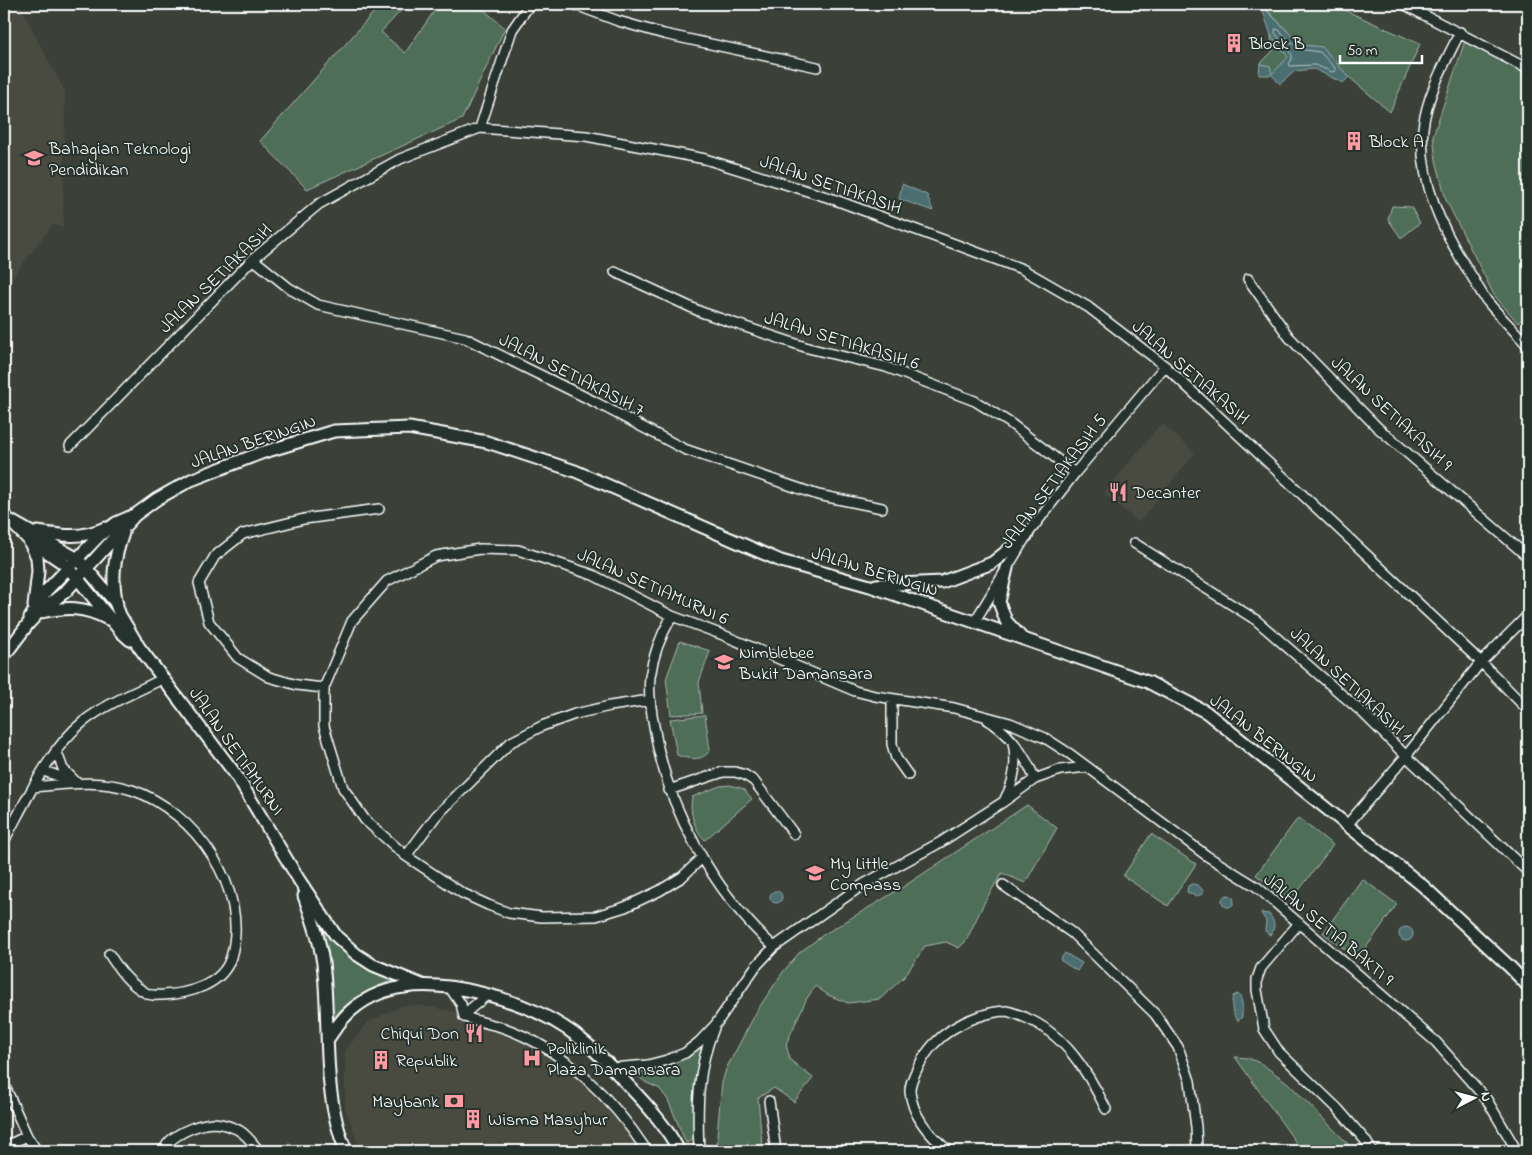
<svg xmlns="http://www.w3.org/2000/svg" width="1532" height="1155" font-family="'Indie Flower',sans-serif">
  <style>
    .built { fill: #494b41 }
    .green { fill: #4f6e58; stroke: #a7b6ac }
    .water { fill: #4b6e71; stroke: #93a8aa }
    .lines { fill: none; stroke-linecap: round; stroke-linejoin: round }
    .shore { stroke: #b7c5c6; stroke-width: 1 }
    .minor-casing { stroke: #fff; stroke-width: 12 }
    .tertiary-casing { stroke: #fff; stroke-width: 15 }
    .minor { stroke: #26332d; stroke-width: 9 }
    .tertiary { stroke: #26332d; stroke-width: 11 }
    .labels { text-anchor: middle; stroke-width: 4; stroke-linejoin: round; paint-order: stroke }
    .poi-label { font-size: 18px; fill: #fff; stroke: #26332d; text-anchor: start }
    .street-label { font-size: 18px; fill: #fff; stroke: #26332d }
  </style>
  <rect width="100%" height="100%" fill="#3b4139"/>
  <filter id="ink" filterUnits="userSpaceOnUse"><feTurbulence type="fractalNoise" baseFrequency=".02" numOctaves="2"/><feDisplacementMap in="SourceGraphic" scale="10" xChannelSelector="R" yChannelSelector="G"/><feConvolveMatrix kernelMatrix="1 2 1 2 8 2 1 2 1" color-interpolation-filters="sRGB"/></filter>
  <g filter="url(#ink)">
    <!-- built -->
    <path class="built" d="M 4,4 L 19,4 L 65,92 L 63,227 L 52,225 L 4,289 Z
      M 1164,425 L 1195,453 L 1140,521 L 1137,521 L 1105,494 L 1105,492 L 1159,426 Z
      M 419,1005 L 506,1021 L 541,1037 L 575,1062 L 611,1096 L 647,1140 L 654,1151 L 361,1151 L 345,1108 L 345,1051 L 367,1023 L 401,1006 Z"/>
    <!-- green -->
    <path class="green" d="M 381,4 L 407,4 L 381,32 L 405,53 L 439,4 L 477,4 L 505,28 L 462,119 L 307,189 L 260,141 Z
      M 1261,4 L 1331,4 L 1420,44 L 1390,112 L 1349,77 L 1322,47 L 1301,45 Z
      M 1271,35 L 1288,57 L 1272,75 L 1270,66 L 1260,64 L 1272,52 Z
      M 1466,38 L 1528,70 L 1528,313 L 1518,323 L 1494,295 L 1446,200 L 1436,160 L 1433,136 Z
      M 1392,206 L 1411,207 L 1420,223 L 1401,238 L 1388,219 Z
      M 680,641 L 710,651 L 699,682 L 702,713 L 671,715 L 666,679 Z
      M 705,715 L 710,750 C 703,762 688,759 677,755 L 670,719 Z
      M 730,785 L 744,789 L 752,799 L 705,840 C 694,829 689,812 692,797 L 720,786 Z
      M 1027,805 L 1057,828 L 1025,883 L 1002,873 L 984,903 L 966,941 L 959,948 L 946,942 L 925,946 L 904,977 L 880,999 L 848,1003 L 828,995 L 815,986 L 806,1000 L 786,1044 L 790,1060 L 813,1078 L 794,1102 L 774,1088 L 758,1098 L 762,1145 L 764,1151 L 719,1151 L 717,1136 L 720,1102 L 722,1083 L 726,1069 L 758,1009 L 783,972 L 799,953 L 823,935 L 903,887 Z
      M 1298,818 L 1333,845 L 1291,901 L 1256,875 Z
      M 1151,834 L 1196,864 L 1168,906 L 1123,876 Z
      M 1362,879 L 1397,904 L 1358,959 L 1323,933 Z
      M 323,930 L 341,949 L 364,966 L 394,980 C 369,988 347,1001 330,1021 C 334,990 331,960 323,930 Z
      M 708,1036 C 694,1067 691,1105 696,1138 L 686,1143 L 668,1100 L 660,1089 L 645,1082 L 629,1069 L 648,1068 Z
      M 1235,1057 L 1248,1058 L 1262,1064 L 1288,1083 L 1355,1151 L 1302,1151 Z"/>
    <!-- water -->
    <path class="water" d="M 1261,5 L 1301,45 L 1322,47 L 1349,77 L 1343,83 L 1314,69 L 1295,71 L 1280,84 L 1272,75 L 1259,75 L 1260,64 L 1270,66 L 1272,74 L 1288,57 L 1271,35 Z
      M 902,184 L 927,195 L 933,211 L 899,199 Z
      M 1192,884 C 1197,884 1200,886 1203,891 L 1203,894 L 1196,896 L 1187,892 L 1188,886 Z
      M770 897a6 6 0 1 1 12 0a6 6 0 1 1-12 0Z
      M1222 901a6 6 0 1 1 12 0a6 6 0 1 1-12 0Z
      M 1261,913 L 1269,914 C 1275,922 1276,927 1270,935 L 1265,931 L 1266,921 Z
      M1399 934a7 7 0 1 1 14 0a7 7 0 1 1-14 0Z
      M 1065,953 L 1082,963 L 1077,971 L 1060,960 Z
      M 1238,994 C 1244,1001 1242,1008 1242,1017 L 1238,1021 C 1231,1014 1231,1005 1233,996 Z"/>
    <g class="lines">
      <!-- shore -->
      <path class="shore" d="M 1276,29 L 1279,30 L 1298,49 L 1320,52 L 1335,68 L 1335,71 L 1332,72 L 1315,65 L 1290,66 L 1289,64 L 1292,59 L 1292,55 L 1275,33 Z"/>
      <!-- minor casing -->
      <g class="minor-casing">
        <path id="minor" d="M 573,4 L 618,21 L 664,34 L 817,67
          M 1403,4 L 1528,69
          M 1460,32 C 1445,63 1427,94 1423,128 C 1418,181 1443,232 1471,275 C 1476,283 1481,293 1487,301 C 1500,317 1515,331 1528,346
          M 480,128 L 512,30 L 530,4
          M 253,259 L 289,288 L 318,305 L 465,338 L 593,401 L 684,449 L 818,495 L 882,508
          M 615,272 L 701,312 L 808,348 L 886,367 L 975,401 L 1010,423 L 1075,473
          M 1248,279 L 1289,337 L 1377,427 L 1528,557
          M 70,446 L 253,259 L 319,204 L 400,159 L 480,128 L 586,136 L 705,159 L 830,198 L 1022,269 L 1088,307 L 1165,366 L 1481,662 L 1528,710
          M 1134,543 L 1256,620 L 1363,713 L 1406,756 L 1528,872
          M 672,616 C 661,635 653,654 650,677 C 648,693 651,710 654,726 C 666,807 713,891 774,947
          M 975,621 L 1027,535 L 1075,473 L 1165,366
          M 324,688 L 297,685 L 269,677 L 238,658 L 209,622 L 199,583 L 215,556 L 243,534 L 304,519 L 379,509
          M 892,699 L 892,744 L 896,758 L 908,775
          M 988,720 C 1011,734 1025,755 1035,779
          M 56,750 L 63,769 L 77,783
          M 44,771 L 72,781
          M 34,787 C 66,784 100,779 132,790 C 195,811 251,890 231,957 C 223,985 188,994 163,995 C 158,995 152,996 148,994 C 129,984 120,971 109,954
          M 669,790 L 723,772 L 735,772 L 745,775 L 754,781 L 794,834
          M 1005,799 C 1015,781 1017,762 1013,742
          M 1347,825 L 1406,756 L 1481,662 L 1528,615
          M 4,841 C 25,803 49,749 83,722 C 107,703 137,692 164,678
          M 406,856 L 436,816 L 511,742 L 542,726 L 575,714 L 610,706 L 650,700
          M 702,858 L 682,877 L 659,891 L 625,907 L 596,916 L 542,917 L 509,913 L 488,905 L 462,893 L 406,856 L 365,820 L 343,788 L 324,726 L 324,688 L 352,621 L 387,581 L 436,556 L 480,549 L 518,550 L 593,575 L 672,616 L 723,635 L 855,691 L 875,696 L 954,708 L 1010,723 L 1045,738 L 1070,754 L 1207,856 L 1257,887 L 1436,1042 L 1487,1100 L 1517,1151
          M 1003,885 L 1072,933 L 1155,1014 L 1178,1047 L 1190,1081 L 1196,1127 L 1197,1151
          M 1299,923 L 1261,968 L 1257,979 L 1257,990 L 1264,1029 L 1279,1052 L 1338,1109 L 1365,1140 L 1372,1151
          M 450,988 L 461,1004 L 464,1017
          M 464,1017 C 477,1021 491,1024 504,1028 C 564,1049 613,1099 647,1151
          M 464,1017 L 469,1010 L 487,995
          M 612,1068 L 648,1065 L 667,1060 L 685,1053 L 699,1042 L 716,1024 L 756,966 L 774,947 L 864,884 L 941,842 L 1003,802 L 1035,779 L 1060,770 L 1087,767
          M 4,1084 L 27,1136 L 37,1151
          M 769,1101 L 776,1151
          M 4,1147 L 27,1136
          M 164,1151 C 168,1135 198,1124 213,1123 C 220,1123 234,1127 240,1131 C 247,1135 254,1145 259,1151
          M 699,1151 C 697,1108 697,1069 714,1028
          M 949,1151 C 931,1137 913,1117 910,1092 C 909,1080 924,1055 933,1045 C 945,1032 960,1023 977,1017 C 986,1014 997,1011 1006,1011 C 1012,1012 1019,1015 1024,1017 C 1064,1033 1088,1072 1106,1109"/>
      </g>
      <!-- tertiary casing -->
      <g class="tertiary-casing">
        <path id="tertiary" d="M 4,515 L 28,539 L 63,563 L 78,579 L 121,632 L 130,640
          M 11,521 L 78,559 L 115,602 L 120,615 L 139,647 L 236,775 L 299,880 L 336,936 L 356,954 L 373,965 L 422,985
          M 38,532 C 64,536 80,539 105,528
          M 28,539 L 37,557 L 38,571 L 34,606
          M 1007,568 L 999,602 L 1006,621 L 1020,636
          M 876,585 L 942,582 L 992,563 L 1027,535
          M 117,605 C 111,577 114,559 123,533
          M 41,612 C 68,607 83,606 108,619
          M 30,618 L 46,591 L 99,536 L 116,523 L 134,515
          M 4,656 L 28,624 L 39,612 L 66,591 L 135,515 L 157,499 L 191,480 L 261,453 L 334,431 L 409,428 L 487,442 L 575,471 L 781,561 L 870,586 L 1148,682 L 1206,712 L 1423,886 L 1511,968 L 1528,986
          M 304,896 C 313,921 322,946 324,973 C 330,1033 322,1095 346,1151
          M 328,1039 C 337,1026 345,1014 358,1005 C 385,985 417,983 449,987 C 496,994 544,1009 582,1040 C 599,1053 613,1069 628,1085 C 647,1105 667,1127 679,1151"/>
      </g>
      <!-- minor -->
      <use href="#minor" class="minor"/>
      <!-- tertiary -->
      <use href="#tertiary" class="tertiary"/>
    </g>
  </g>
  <!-- icons -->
  <defs>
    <g id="building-bare" transform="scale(1.5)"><path d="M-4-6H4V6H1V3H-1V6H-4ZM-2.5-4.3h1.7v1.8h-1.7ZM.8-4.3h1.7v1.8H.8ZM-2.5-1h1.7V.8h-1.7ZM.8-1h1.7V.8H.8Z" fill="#ff9aa2" stroke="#26332d" stroke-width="2.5" paint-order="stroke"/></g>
    <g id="school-bare" transform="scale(1.5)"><path d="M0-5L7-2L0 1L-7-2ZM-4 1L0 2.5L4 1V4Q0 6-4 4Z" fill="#ff9aa2" stroke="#26332d" stroke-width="2.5" paint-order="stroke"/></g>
    <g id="restaurant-bare" transform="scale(1.5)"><path d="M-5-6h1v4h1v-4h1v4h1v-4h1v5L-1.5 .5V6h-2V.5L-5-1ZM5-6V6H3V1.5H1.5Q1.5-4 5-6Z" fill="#ff9aa2" stroke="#26332d" stroke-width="2.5" paint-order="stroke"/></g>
    <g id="hospital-bare" transform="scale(1.5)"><path d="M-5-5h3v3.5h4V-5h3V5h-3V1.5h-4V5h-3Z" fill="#ff9aa2" stroke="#26332d" stroke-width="2.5" paint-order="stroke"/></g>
    <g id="bank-bare" transform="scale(1.5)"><path d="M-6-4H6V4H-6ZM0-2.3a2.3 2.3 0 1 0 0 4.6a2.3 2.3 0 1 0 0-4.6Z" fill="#ff9aa2" stroke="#26332d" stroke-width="2.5" paint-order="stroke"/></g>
  </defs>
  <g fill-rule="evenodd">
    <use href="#building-bare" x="1234" y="43"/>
    <use href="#building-bare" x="1354" y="141"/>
    <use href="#school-bare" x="34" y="158"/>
    <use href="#restaurant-bare" x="1118" y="492"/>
    <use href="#school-bare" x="724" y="662"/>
    <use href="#school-bare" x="815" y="873"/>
    <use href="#restaurant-bare" x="474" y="1033"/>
    <use href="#hospital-bare" x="532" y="1058"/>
    <use href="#building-bare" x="381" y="1060"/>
    <use href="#bank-bare" x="454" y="1101"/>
    <use href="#building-bare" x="473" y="1119"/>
  </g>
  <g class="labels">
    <!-- poi labels -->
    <g class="poi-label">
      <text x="1249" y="49">Block B</text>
      <text x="1369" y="147">Block A</text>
      <text x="49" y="154">Bahagian Teknologi<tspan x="49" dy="21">Pendidikan</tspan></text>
      <text x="1133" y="498">Decanter</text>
      <text x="739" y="658">Nimblebee<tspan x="739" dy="21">Bukit Damansara</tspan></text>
      <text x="830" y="869">My Little<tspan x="830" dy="21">Compass</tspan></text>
      <text x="459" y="1039" text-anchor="end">Chiqui Don</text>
      <text x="547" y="1054">Poliklinik<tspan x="547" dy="21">Plaza Damansara</tspan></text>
      <text x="396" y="1066">Republik</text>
      <text x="439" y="1107" text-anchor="end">Maybank</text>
      <text x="488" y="1125">Wisma Masyhur</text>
    </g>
    <!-- street labels -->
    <g class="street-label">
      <text transform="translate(831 184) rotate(19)" y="6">JALAN SETIAKASIH</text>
      <text transform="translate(215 278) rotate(-44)" y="6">JALAN SETIAKASIH</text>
      <text transform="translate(842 340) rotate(17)" y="6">JALAN SETIAKASIH 6</text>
      <text transform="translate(1191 372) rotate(41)" y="6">JALAN SETIAKASIH</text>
      <text transform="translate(572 374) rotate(27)" y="6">JALAN SETIAKASIH 7</text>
      <text transform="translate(1392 413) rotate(43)" y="6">JALAN SETIAKASIH 9</text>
      <text transform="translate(253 441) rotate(-19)" y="6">JALAN BERINGIN</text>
      <text transform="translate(1053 481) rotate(-53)" y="6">JALAN SETIAKASIH 5</text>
      <text transform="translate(875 571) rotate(17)" y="6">JALAN BERINGIN</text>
      <text transform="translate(653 586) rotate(24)" y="6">JALAN SETIAMURNI 6</text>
      <text transform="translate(1351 684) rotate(43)" y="6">JALAN SETIAKASIH 1</text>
      <text transform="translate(1264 738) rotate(38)" y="6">JALAN BERINGIN</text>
      <text transform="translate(237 751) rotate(55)" y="6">JALAN SETIAMURNI</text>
      <text transform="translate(1329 929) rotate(40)" y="6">JALAN SETIA BAKTI 9</text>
    </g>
  </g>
  <!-- margin -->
  <rect width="1532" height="1155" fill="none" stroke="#26332d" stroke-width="20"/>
  <rect x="10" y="10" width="1512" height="1135" fill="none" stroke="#fff" stroke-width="2" filter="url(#ink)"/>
  <!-- north arrow -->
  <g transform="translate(1474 1098) rotate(84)" stroke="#26332d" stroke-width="4" paint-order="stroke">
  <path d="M0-4L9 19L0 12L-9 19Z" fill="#ffffff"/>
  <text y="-8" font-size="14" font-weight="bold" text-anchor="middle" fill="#ffffff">N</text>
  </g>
  <!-- scale -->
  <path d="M1340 55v8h82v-8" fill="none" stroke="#ffffff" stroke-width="2.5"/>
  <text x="1347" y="55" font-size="15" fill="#ffffff" stroke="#26332d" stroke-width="4" paint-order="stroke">50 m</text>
</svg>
